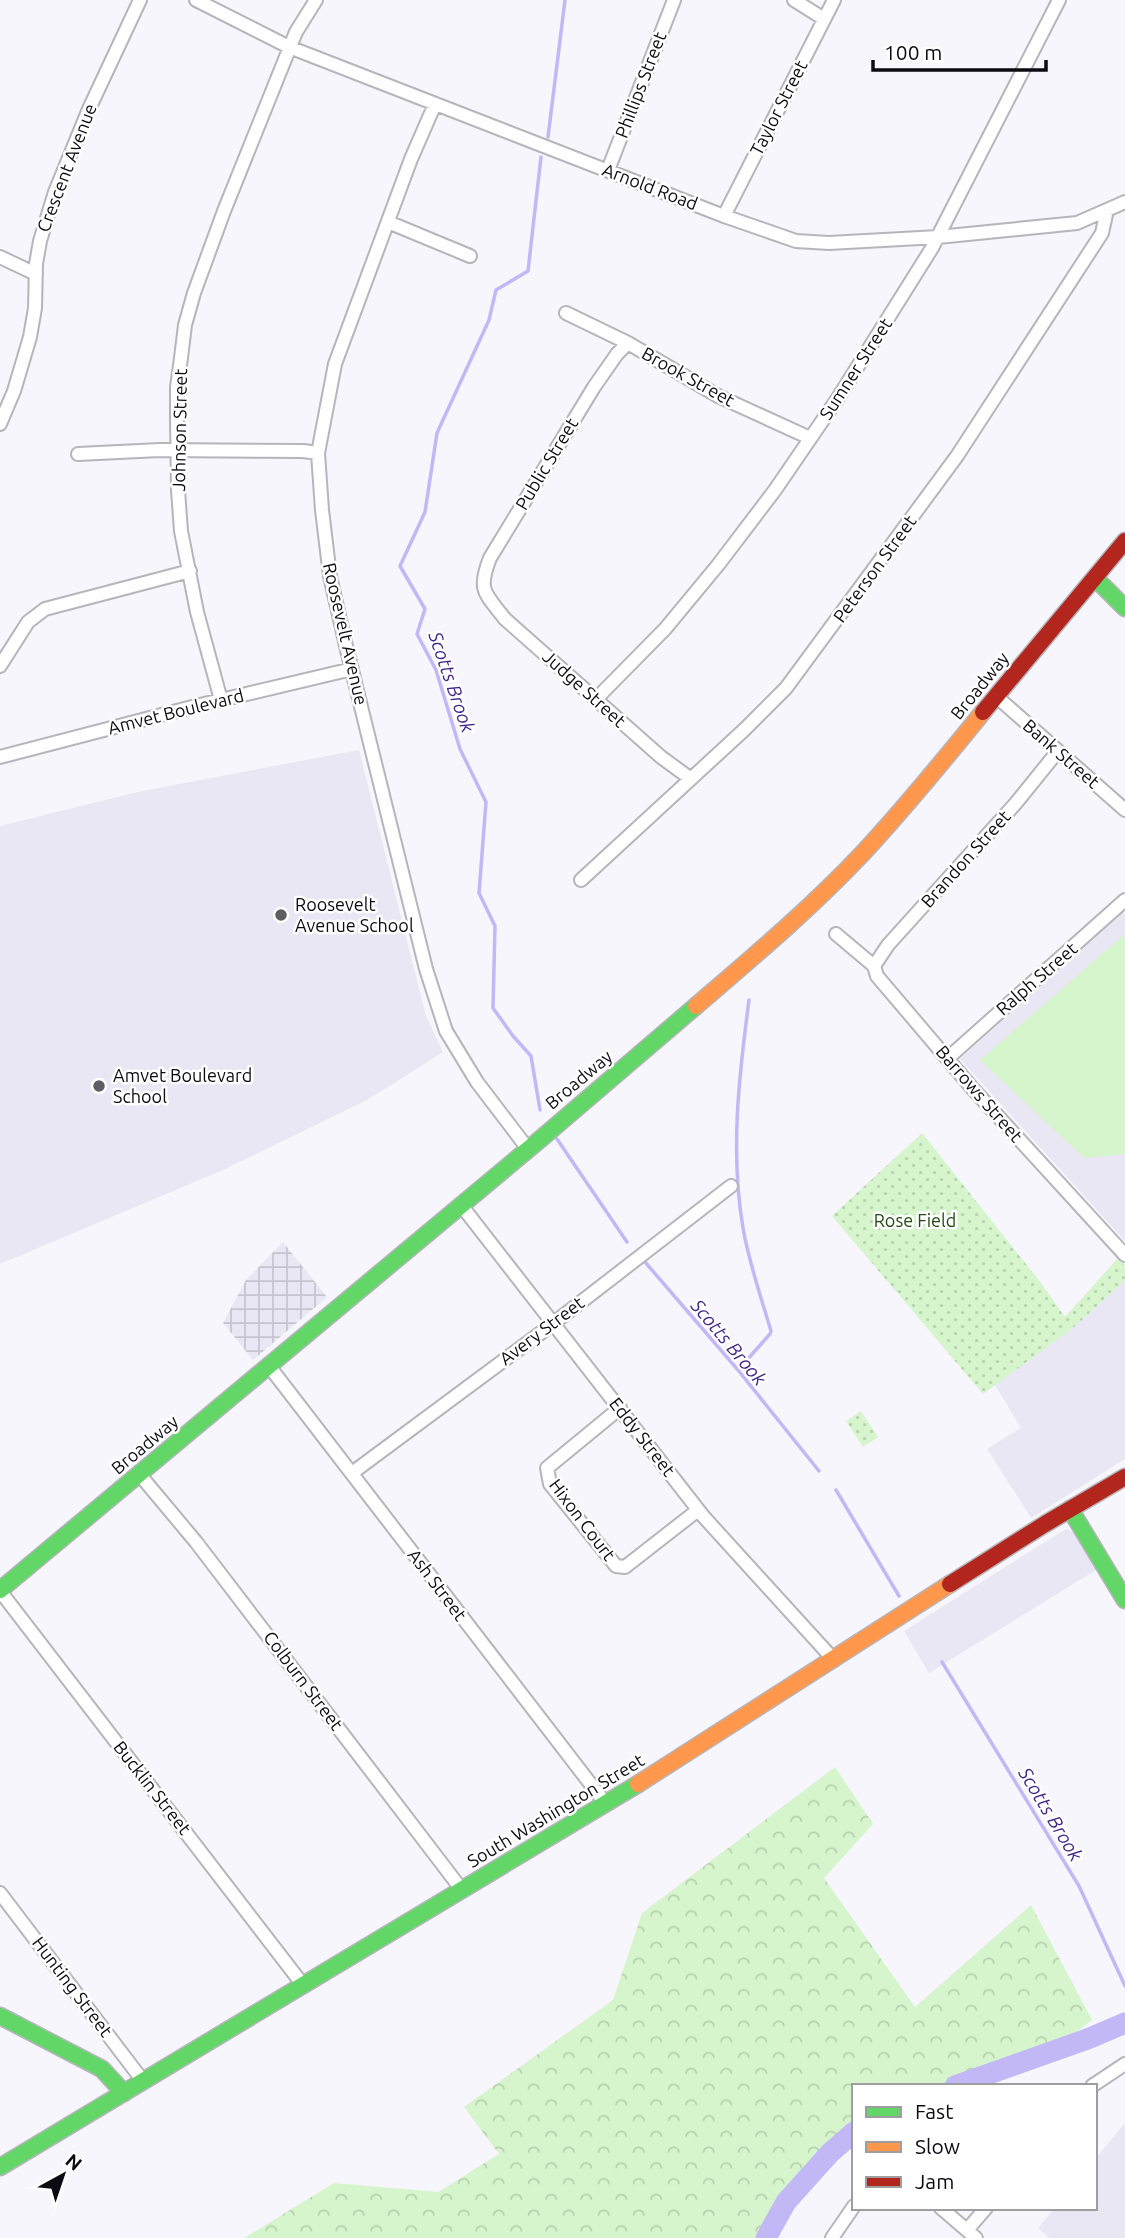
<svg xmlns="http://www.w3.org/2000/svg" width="1125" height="2238" font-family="Ubuntu,sans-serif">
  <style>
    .built { fill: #e8e7f3 }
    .industrial { fill: url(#industrial-grid) }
    .grass { fill: url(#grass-dots) }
    .forest { fill: url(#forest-crowns) }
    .garden { fill: #d6f5cc }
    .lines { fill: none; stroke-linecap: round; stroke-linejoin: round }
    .stream { stroke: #c3b8f6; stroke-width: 3.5 }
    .river { stroke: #c3b8f6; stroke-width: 21 }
    .street-casing { stroke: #b5b5bb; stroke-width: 16 }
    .fast-casing { stroke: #b5b5bb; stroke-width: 19 }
    .slow-casing { stroke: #b5b5bb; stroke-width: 19 }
    .jam-casing { stroke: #b5b5bb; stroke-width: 19 }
    .street { stroke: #fefeff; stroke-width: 12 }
    .fast { stroke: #63d668; stroke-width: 16 }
    .slow { stroke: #ff974d; stroke-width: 16 }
    .jam { stroke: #b3261e; stroke-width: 16 }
    .poi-dot { fill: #5e5d64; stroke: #fff; stroke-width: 2.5 }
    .labels { text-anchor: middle; stroke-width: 5; stroke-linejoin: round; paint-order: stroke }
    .street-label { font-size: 18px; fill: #0c0b12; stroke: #fff }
    .poi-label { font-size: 18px; fill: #0c0b12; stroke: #fff; text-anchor: start }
    .park-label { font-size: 18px; fill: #264a13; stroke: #fff }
    .water-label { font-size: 19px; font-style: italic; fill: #442487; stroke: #fff }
  </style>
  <defs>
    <pattern id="industrial-grid" width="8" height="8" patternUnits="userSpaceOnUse" patternTransform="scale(1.75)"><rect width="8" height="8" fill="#e8e7f3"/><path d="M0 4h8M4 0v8" fill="none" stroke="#c6c5cf"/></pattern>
    <pattern id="grass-dots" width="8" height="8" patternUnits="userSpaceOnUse" patternTransform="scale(1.75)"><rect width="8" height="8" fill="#d6f5cc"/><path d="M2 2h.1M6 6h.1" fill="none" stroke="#b6d1ae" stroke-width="1.8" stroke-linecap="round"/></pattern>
    <pattern id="forest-crowns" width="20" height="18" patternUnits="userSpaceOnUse" patternTransform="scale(1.75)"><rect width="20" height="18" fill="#d6f5cc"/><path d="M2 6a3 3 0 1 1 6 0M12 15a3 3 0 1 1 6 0" fill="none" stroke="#b6d1ae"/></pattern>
  </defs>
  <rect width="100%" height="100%" fill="#f6f6fc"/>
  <!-- built -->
  <path class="built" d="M 359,750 L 426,1016 L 443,1052 L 367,1100 L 223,1170 L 0,1264 L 0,826 L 142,791 Z
    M 1123,912 L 1125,914 L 1125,1241 L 960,1059 Z
    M 1125,1280 L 1125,1459 L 1031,1518 L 987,1449 L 1021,1428 L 995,1385 L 1073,1328 Z
    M 1067,1529 L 1074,1533 L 1096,1570 L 929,1673 L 904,1631 L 1064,1530 Z
    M 1125,2123 L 1125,2238 L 1050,2238 L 1038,2228 L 1055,2208 L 1095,2208 L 1095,2159 Z"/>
  <!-- industrial -->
  <path class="industrial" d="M 283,1242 L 327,1297 L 253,1360 L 223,1323 L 246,1280 Z"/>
  <!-- grass -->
  <path class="grass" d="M 922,1133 L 1041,1283 L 1065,1317 L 1118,1258 L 1125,1266 L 1125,1280 L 1073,1328 L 983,1394 L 832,1216 Z
    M 861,1411 L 878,1437 L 863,1447 L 846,1421 Z"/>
  <!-- forest -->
  <path class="forest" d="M 835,1767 L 873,1824 L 824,1878 L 915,2007 L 1031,1905 L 1092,2020 L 1054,2049 L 973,2086 L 854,2086 L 854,2144 L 801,2191 L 774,2238 L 244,2238 L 334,2183 L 438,2192 L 499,2154 L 464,2107 L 613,2000 L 642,1913 Z"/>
  <!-- garden -->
  <path class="garden" d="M 1125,934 L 1125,1154 L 1084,1158 L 980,1060 Z"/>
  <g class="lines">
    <!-- stream -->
    <path class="stream" d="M 548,137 L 565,0
      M 540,1110 L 531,1056 L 513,1036 L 493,1008 L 495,926 L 479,893 L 486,802 L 460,749 L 436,670 L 417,634 L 425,609 L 400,566 L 425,512 L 437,433 L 489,320 L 496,290 L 528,271 L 541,157
      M 557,1139 L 627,1242
      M 645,1262 L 738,1370 L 819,1471
      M 738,1370 L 770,1334 L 771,1331 C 761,1297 749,1263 743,1228 C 730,1151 739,1076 749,1000
      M 836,1490 L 899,1596
      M 942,1662 L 1079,1886 L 1125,1986"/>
    <!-- river -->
    <path class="river" d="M 955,2086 L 1090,2038 L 1125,2023
      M 766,2238 L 786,2202 L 830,2153 L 854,2132"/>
    <!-- street casing -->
    <g class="street-casing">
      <path id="street" d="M 196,0 L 289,47 L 724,216 L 796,241 L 829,243 L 938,237 L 1077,223 L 1125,202
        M 794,0 L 824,19
        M 435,104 L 411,159 L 335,364 L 318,453 L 322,510 L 330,576 L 346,646 L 426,969 L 446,1031 L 477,1082 L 528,1149
        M 608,170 L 674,0
        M 724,216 L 834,0
        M 388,222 L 470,256
        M 0,257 L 36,274
        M 566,313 L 628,343 L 718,396 L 810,438
        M 628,343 L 617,354 L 594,387 L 490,558 C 477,591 485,593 505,619 L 661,757 L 691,779
        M 0,424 L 14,391 L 30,337 L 35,308 L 36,264 L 40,241 L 55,192 L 89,109 L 140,0
        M 78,454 L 160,450 L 303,451 L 318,453
        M 0,666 L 28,622 L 45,609 L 190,571
        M 997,697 L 1125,810
        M 596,699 L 665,629 L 718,565 L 775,490 L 838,398 L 932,248 L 1059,0
        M 221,700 L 197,612 L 181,531 L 178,490 L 177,419 L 177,387 L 181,358 L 185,325 L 194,293 L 224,211 L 296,32 L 316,0
        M 0,757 L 196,706 L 352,669
        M 581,880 L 744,730 L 786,688 L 957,456 L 1102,233 L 1107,210
        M 836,934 L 874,966 L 877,976 L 973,1089 L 1125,1255
        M 874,966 L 888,945 L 1016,803 L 1058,751
        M 948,1058 L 1125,900
        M 461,1205 L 703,1516 L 834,1660
        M 269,1366 L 606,1804
        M 620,1408 L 547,1468 L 550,1484 L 616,1566 L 625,1567 L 698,1510
        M 352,1473 L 550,1326 L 731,1186
        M 140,1475 L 196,1542 L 462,1890
        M 0,1591 L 303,1985
        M 0,1893 L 143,2081
        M 1092,2086 L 1125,2064
        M 941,2208 L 976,2238
        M 967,2230 L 986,2208
        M 832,2238 L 854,2206"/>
    </g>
    <!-- fast casing -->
    <g class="fast-casing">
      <path id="fast" d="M 1095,578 L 1125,608
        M 1070,1509 L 1125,1600
        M 0,1590 L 537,1142 L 696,1006
        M 0,2016 L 102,2069 L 124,2093
        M 0,2167 L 638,1784"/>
    </g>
    <!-- slow casing -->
    <g class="slow-casing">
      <path id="slow" d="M 696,1006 C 753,957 810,909 862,854 C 904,809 944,760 983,712
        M 638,1784 L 950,1584"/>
    </g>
    <!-- jam casing -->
    <g class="jam-casing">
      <path id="jam" d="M 983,712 L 1125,541
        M 950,1584 L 1045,1524 L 1125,1477"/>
    </g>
    <!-- street -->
    <use href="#street" class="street"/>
    <!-- fast -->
    <use href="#fast" class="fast"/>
    <!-- slow -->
    <use href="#slow" class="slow"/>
    <!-- jam -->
    <use href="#jam" class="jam"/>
  </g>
  <!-- markers -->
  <g class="poi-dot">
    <circle cx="281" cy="915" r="7"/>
    <circle cx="99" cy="1086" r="7"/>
  </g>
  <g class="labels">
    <!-- street labels -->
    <g class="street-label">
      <text transform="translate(641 85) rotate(-69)" y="6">Phillips Street</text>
      <text transform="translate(779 108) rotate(-63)" y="6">Taylor Street</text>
      <text transform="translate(67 168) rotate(-69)" y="6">Crescent Avenue</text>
      <text transform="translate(650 187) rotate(21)" y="6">Arnold Road</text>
      <text transform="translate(856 369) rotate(-57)" y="6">Sumner Street</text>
      <text transform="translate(688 377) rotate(29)" y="6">Brook Street</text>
      <text transform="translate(180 430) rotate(-89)" y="6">Johnson Street</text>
      <text transform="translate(547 464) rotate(-59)" y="6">Public Street</text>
      <text transform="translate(875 569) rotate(-54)" y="6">Peterson Street</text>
      <text transform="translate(345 634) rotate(77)" y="6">Roosevelt Avenue</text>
      <text transform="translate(980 686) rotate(-51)" y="6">Broadway</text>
      <text transform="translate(584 689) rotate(42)" y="6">Judge Street</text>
      <text transform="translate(176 712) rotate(-14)" y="6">Amvet Boulevard</text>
      <text transform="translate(1061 754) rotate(41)" y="6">Bank Street</text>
      <text transform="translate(966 859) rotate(-48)" y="6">Brandon Street</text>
      <text transform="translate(1037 979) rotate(-41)" y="6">Ralph Street</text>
      <text transform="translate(579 1080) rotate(-40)" y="6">Broadway</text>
      <text transform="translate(979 1094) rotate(49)" y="6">Barrows Street</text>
      <text transform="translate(542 1331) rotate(-37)" y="6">Avery Street</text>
      <text transform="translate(642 1437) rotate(52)" y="6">Eddy Street</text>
      <text transform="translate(145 1445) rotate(-40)" y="6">Broadway</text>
      <text transform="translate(582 1520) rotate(53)" y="6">Hixon Court</text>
      <text transform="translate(437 1585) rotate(53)" y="6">Ash Street</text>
      <text transform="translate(303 1681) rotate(53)" y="6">Colburn Street</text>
      <text transform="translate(152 1788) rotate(52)" y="6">Bucklin Street</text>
      <text transform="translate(556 1811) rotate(-31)" y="6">South Washington Street</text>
      <text transform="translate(72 1987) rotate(53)" y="6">Hunting Street</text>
    </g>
    <!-- poi labels -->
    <g class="poi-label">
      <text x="295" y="911">Roosevelt<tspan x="295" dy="21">Avenue School</tspan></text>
      <text x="113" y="1082">Amvet Boulevard<tspan x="113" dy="21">School</tspan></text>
    </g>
    <!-- park labels -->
    <g class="park-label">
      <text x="915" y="1227">Rose Field</text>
    </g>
    <!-- water labels -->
    <g class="water-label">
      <text transform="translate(452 682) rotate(71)" y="7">Scotts Brook</text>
      <text transform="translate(729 1342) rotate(50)" y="7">Scotts Brook</text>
      <text transform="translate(1051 1814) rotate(59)" y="7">Scotts Brook</text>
    </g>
  </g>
  <!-- legend -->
  <rect x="852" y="2084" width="245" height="126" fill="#ffffff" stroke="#9e9da0" stroke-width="2"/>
  <rect x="866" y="2107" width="35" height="10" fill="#63d668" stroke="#9e9da0" stroke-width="2"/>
  <text x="915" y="2119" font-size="21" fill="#0c0b12">Fast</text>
  <rect x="866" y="2142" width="35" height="10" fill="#ff974d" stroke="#9e9da0" stroke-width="2"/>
  <text x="915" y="2154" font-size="21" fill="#0c0b12">Slow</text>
  <rect x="866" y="2177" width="35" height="10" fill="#b3261e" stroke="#9e9da0" stroke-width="2"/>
  <text x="915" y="2189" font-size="21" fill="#0c0b12">Jam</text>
  <!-- north arrow -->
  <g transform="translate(63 2175) rotate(40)" stroke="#ffffff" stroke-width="5" paint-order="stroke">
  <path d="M0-5L12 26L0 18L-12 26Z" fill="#0c0b12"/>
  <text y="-10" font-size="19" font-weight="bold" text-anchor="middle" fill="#0c0b12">N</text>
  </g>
  <!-- scale -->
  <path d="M873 60v10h173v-10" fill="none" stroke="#0c0b12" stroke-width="3.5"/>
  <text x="884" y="60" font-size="21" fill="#0c0b12" stroke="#ffffff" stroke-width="5" paint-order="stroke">100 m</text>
</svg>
